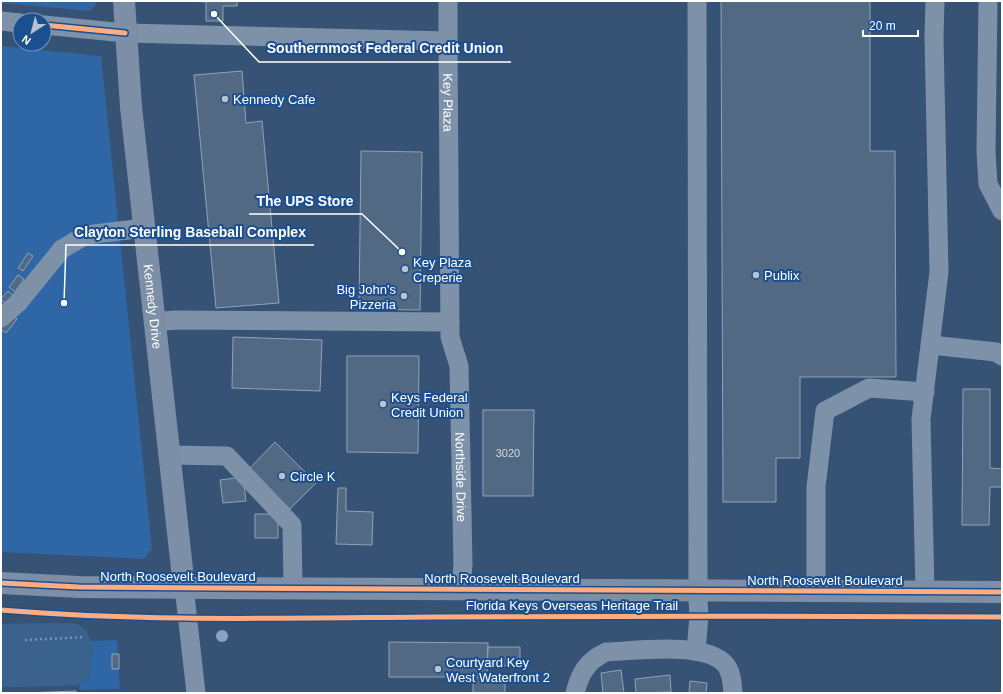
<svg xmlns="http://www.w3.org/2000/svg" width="1003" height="694" font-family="Arial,sans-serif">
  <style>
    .green { fill: #2f66a5 }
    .water { fill: #3b618d }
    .building { fill: #526984; stroke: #92a2b6 }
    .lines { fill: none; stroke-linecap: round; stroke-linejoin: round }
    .path { stroke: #7d92a8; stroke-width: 2.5; stroke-dasharray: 2 3; stroke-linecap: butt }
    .minor { stroke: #7d92a8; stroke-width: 19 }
    .major { stroke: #7d8ea7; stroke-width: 22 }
    .cycleway-casing { stroke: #1b4f8f; stroke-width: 8 }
    .cycleway { stroke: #ffac80; stroke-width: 5 }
    .tree { fill: #8aa2be }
    .poi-dot { fill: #b9c2ce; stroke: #1b4f8f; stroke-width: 1.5 }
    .labels { text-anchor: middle; stroke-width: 4; stroke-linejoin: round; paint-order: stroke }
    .number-label { font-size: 11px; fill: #d4dae0 }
    .poi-label { font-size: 13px; fill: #fff; stroke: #1b4f8f; text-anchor: start }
    .street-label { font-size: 13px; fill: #fff; stroke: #1b4f8f }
    .leader { fill: none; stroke: #fff; stroke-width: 1.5 }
    .callout-dot { fill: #fff; stroke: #1b4f8f; stroke-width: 1.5 }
    .callout-label { font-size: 14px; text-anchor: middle; font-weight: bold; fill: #fff; stroke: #1b4f8f; stroke-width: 4; stroke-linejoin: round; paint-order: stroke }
  </style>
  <rect width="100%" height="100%" fill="#365274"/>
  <!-- green -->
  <path class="green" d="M 1,1 L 96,1 L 95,6 L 89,11 L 1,3 Z
    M 1,46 L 101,56 L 152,549 L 144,559 L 1,552 Z
    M 55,623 L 78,624 L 87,632 L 91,641 L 117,640 L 120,689 L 80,690 L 79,684 L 60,686 L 1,687 L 1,624 Z"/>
  <!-- water -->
  <path class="water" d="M 55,623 L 78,624 C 98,642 94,653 89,677 L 77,685 L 1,687 L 1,624 Z"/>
  <!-- building -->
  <path class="building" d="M 188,1 L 237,1 L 237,6 L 223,6 L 223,21 L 206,21 L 206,2 Z
    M 721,1 L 870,1 L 870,151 L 895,151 L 896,377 L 800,377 L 800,458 L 776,458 L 776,502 L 723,502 Z
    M 242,71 L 246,123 L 262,121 L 279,303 L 216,308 L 194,75 Z
    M 361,151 L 422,152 L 420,310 L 359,309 Z
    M 28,253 L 33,256 L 23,271 L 18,268 Z
    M 18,275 L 24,279 L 15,292 L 9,287 Z
    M 8,291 L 13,295 L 6,304 L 1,299 Z
    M 11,315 L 17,319 L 6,333 L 1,329 Z
    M 233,337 L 322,340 L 320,391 L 232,388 Z
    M 347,356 L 419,356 L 418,453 L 347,452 Z
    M 963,389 L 990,389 L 990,468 L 1002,469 L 1002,487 L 990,487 L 989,525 L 962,525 Z
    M 483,410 L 534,410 L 533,496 L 483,496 Z
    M 275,442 L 316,483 L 290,509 L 249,469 Z
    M 243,477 L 246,501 L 223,503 L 220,480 Z
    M 338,488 L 346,488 L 346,511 L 373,512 L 372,545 L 336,544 Z
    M 255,514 L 278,514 L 278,538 L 255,538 Z
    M 389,642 L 488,643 L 487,672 L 478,672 L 478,678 L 505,678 L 505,693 L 473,693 L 473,677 L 389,677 Z
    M 488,647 L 520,647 L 520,666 L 487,665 Z
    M 112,654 L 119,654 L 119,669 L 112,669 Z
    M 621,670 L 624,693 L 603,693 L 601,673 Z
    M 670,675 L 671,692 L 636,693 L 635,679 Z
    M 690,681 L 707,683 L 706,693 L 689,693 Z
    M 76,691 L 76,693 L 26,693 Z"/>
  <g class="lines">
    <!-- path -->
    <path class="path" d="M 25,640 L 85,637"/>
    <!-- minor -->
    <g class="minor">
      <path d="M 988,1 L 986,152 L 988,184 L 1002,211"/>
      <path d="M 1,21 L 20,23"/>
      <path id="s1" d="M 44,25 L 125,33 L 448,41 L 450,337 L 459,366 L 463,564 L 461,589"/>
      <path d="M 448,41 L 448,1"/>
      <path d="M 1,318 L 18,303 L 62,249 L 86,235 L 144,228"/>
      <path d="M 154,322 L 176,320 L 450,322"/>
      <path d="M 931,345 L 996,352 L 1002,356"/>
      <path d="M 170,455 L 227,456 L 292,525 L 293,587"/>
      <path d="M 184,587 L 196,693"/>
      <path d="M 816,590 L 816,487 L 825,411 L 869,388 L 925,392"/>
      <path d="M 925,591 L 921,419 L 939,272 L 934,37 L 935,1"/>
      <path d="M 696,651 L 699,616 L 698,601 L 697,1"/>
      <path d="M 575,693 C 580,673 587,661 606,652 C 636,651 704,641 725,664 C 732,672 732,683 733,693"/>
    </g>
    <!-- major -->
    <g class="major">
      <path id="s2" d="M 124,1 L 131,107 L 184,587"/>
      <path d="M 1,583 L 79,587 L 215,588 L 1002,592"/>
    </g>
    <!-- cycleway casing -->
    <g class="cycleway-casing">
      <path id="cycleway" d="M 44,25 L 125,33
        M 1,583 L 79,587 L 215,588 L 1002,592
        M 1,610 C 145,622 289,618 433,617 C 623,616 812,616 1002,617"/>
    </g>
    <!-- cycleway -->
    <use href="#cycleway" class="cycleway"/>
  </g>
  <!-- trees -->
  <circle class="tree" cx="222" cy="636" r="6"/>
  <!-- markers -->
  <g class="poi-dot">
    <circle cx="225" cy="99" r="4"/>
    <circle cx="405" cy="269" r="4"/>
    <circle cx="756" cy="275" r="4"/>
    <circle cx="404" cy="296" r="4"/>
    <circle cx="383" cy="404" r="4"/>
    <circle cx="282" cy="476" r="4"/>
    <circle cx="438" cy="669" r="4"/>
  </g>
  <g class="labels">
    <!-- number labels -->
    <g class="number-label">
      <text x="508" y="457">3020</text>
    </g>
    <!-- poi labels -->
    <g class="poi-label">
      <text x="233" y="104">Kennedy Cafe</text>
      <text x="413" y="267">Key Plaza<tspan x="413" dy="15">Creperie</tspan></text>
      <text x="764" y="280">Publix</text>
      <text x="396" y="294" text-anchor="end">Big John's<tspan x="396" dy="15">Pizzeria</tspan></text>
      <text x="391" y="402">Keys Federal<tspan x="391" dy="15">Credit Union</tspan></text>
      <text x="290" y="481">Circle K</text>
      <text x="446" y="667">Courtyard Key<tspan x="446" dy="15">West Waterfront 2</tspan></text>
    </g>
    <!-- street labels -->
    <g class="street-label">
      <text dy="5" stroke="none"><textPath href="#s1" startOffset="466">Key Plaza</textPath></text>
      <text dy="5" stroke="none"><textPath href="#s2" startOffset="307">Kennedy Drive</textPath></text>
      <text dy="5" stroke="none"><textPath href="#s1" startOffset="842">Northside Drive</textPath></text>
      <text x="178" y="581">North Roosevelt Boulevard</text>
      <text x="502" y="583">North Roosevelt Boulevard</text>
      <text x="825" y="585">North Roosevelt Boulevard</text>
      <text x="572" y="610">Florida Keys Overseas Heritage Trail</text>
    </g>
  </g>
  <!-- callouts -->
  <path class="leader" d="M214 14L259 62H511M402 252L362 214H249M64 303L66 245H314"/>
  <g class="callout-dot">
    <circle cx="214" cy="14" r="4"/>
    <circle cx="402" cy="252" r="4"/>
    <circle cx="64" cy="303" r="4"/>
  </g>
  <g class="callout-label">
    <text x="385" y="53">Southernmost Federal Credit Union</text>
    <text x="305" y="206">The UPS Store</text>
    <text x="190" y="237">Clayton Sterling Baseball Complex</text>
  </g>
  <!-- border -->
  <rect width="1003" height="694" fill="none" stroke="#ffffff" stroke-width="4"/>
  <!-- north arrow -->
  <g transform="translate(32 32) rotate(216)"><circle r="19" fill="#1b4f8f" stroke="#7695bc"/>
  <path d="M0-3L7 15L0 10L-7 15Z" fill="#b9c2ce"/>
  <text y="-6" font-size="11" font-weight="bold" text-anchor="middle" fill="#ffffff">N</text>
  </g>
  <!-- scale -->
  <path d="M863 30v6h55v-6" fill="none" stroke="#ffffff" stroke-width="2"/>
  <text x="869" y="30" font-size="12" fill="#ffffff" stroke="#1b4f8f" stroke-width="3" paint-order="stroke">20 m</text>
</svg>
